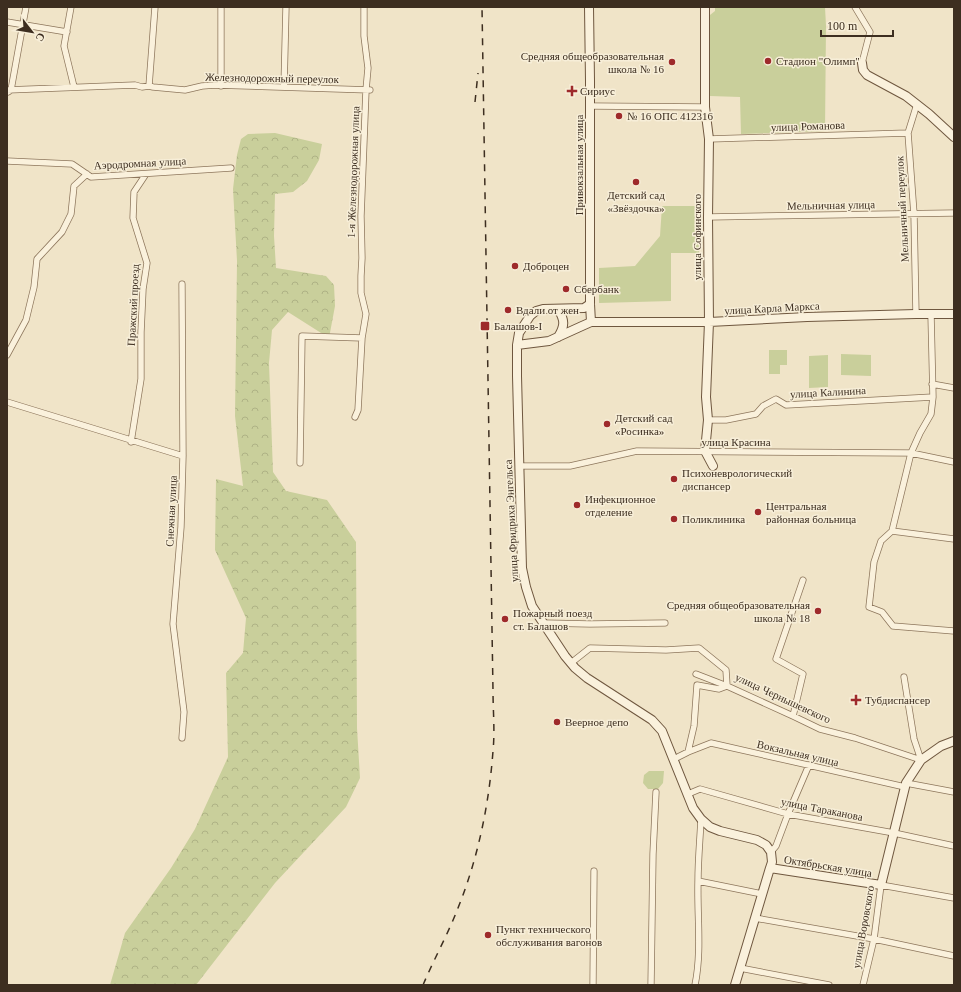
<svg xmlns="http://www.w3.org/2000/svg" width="961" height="992" font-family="Georgia,serif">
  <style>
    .green { fill: #c9cf9b }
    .forest { fill: url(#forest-crowns) }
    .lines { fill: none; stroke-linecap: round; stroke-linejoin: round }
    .street-casing { stroke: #8d765c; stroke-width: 7 }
    .secondary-casing { stroke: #6f573f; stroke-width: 10 }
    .street { stroke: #faf1dc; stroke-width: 5.5 }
    .secondary { stroke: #faf1dc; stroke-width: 8 }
    .rail { stroke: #3d2e20; stroke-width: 1.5; stroke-dasharray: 7 7; stroke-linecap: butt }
    .poi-dot { fill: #9e2a2b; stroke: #f7eed8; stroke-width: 1.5 }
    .labels { text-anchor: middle; stroke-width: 3; stroke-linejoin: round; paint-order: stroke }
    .poi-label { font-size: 11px; fill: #3d2e20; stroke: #f7eed8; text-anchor: start }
    .street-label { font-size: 11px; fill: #3d2e20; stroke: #f7eed8 }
  </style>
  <defs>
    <pattern id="forest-crowns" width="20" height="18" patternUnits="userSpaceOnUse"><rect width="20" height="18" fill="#c9cf9b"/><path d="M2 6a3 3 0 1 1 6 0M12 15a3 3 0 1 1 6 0" fill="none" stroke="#aeb285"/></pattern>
  </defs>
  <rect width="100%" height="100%" fill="#f0e4c8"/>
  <!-- green -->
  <path class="green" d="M 715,7 L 825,7 L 826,26 L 825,131 L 741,134 L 740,97 L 710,96 L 710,15 L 715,11 Z
    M 662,206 L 698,206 L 699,253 L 671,253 L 671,301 L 599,303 L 599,268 L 635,266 L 660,236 Z
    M 769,350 L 787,350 L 787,365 L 780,365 L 780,374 L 769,374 Z
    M 841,354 L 871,355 L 871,376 L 841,375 Z
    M 828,355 L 828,387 L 809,388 L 809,356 Z
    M 649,771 L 664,771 L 663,783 L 658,789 L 648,789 L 643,783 L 644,775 Z"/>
  <!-- forest -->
  <path class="forest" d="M 275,133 L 322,144 L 319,160 L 307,181 L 293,192 L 275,194 L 274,236 L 276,268 L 326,276 L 334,285 L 335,306 L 329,338 L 288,312 L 272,330 L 269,363 L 273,472 L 286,491 L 327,500 L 356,542 L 357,728 L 360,778 L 346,807 L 275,883 L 196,985 L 110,985 L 125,933 L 171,868 L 195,829 L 228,757 L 226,673 L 243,653 L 246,618 L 215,550 L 216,479 L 243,486 L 235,416 L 237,261 L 233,189 L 237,155 L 241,139 L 248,134 Z"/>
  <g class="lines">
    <!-- street casing -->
    <g class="street-casing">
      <path id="street" d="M 71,7 L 64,46 L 74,87
        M 855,7 L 870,32 L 862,63
        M 7,22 L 67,32
        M 149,86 L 155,7
        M 221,86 L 221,7
        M 284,87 L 286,7
        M 7,90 L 135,85 L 142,87 L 149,86 L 153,87 L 185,90 L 202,86 L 215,85 L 370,90
        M 8,92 L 11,90 L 26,7
        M 590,106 L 705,107
        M 709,139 L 908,133
        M 7,161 L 72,164 L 91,177 L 231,168
        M 708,217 L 954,213
        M 916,314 L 914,214 L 908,133 L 917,104
        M 931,315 L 933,397 L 931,414 L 920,433 L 911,453 L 892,531 L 881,541 L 874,562 L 869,607 L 882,612 L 893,626 L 954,631
        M 7,355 L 26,320 L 34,287 L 37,259 L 62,232 L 71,214 L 74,186 L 87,174
        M 932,384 L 954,388
        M 7,402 L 183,456
        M 355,417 L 358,410 L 362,338 L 366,314 L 361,293 L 361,276 L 362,258 L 361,216 L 366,90 L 368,68 L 364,36 L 364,7
        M 708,420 L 726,420 L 756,414 L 763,406 L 776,399 L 786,405 L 933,397
        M 131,442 L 141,379 L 141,332 L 143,289 L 147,263 L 133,218 L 134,192 L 146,174
        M 300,463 L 302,336 L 362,338
        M 519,466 L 570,466 L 637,451 L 911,453 L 954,462
        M 892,531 L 954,539
        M 543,623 L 590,624 L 665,623
        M 571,663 L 590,648 L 666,650 L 699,648 L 726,670 L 727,686
        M 696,674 L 727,686 L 793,716 L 820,729 L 855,738 L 921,760
        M 904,677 L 914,739 L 921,760
        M 793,716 L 803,674 L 776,659 L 803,580
        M 182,738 L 184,712 L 173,624 L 181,527 L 183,456 L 182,284
        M 688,752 L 711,743 L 905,787
        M 674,759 L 688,752 L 694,726 L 697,685 L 719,689 L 727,686
        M 906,783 L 954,792
        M 688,794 L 700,789 L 788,814 L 894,833 L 954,846
        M 771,852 L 776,846 L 788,814 L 809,765
        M 698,881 L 762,894
        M 755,918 L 874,939 L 954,956
        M 740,968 L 829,985
        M 593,985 L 594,871
        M 651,985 L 653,854 L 656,792
        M 695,985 C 702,951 697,916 698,881 C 698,860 700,840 701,819
        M 863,985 L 874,939 L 881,885 L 954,898"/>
    </g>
    <!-- secondary casing -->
    <g class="secondary-casing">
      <path id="secondary" d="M 589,7 L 590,81 L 590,304 L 591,322
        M 705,7 L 705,107 L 709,139 L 708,217 L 709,322 L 706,397 L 708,420 L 705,451 L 713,466
        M 862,63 L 863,70 L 867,75 L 906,96 L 929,114 L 954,137
        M 590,304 L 584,308 L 543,309 L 536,311 L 530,316 L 519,333 L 517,345 L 517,376 L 522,568 L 526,587 L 532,606 L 565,656 L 575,668 L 587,678 L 652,720 L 662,731 L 693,808 L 701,819 L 710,827 L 720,831 L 757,840 L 766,845 L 771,852 L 772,862 L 770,868 L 735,985
        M 558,337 C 565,326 565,320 558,309
        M 517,345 L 549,341 L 582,326 L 591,322 L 709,322 L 807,317 L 916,314 L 954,314
        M 770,868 L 881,885 L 906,783 L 921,760 L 941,746 L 954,741"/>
    </g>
    <!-- street -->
    <use href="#street" class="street"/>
    <!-- secondary -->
    <use href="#secondary" class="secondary"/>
    <!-- rail -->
    <path class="rail" d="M 475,102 L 478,73
      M 423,985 C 434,959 448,934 458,908 C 478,858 489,805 493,751 C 495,731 493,711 493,691 L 482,7"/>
  </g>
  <!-- markers -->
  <g class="poi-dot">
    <circle cx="768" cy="61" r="4"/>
    <circle cx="672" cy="62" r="4"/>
    <path d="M570 85h4v4h4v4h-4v4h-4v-4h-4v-4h4z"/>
    <circle cx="619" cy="116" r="4"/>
    <circle cx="636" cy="182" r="4"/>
    <circle cx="515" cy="266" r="4"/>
    <circle cx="566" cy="289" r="4"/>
    <circle cx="508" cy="310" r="4"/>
    <rect x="480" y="321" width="10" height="10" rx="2"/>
    <circle cx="607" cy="424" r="4"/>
    <circle cx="674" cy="479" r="4"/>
    <circle cx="577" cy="505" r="4"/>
    <circle cx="758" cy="512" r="4"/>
    <circle cx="674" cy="519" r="4"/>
    <circle cx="818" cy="611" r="4"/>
    <circle cx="505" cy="619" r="4"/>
    <path d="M854 694h4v4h4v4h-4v4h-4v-4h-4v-4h4z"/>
    <circle cx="557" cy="722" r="4"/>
    <circle cx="488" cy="935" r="4"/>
  </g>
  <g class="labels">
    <!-- poi labels -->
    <g class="poi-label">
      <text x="664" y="60" text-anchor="end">Средняя общеобразовательная<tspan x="664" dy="13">школа № 16</tspan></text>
      <text x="776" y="65">Стадион "Олимп"</text>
      <text x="580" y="95">Сириус</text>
      <text x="627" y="120">№ 16 ОПС 412316</text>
      <text x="636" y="199" text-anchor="middle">Детский сад<tspan x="636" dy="13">«Звёздочка»</tspan></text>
      <text x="523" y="270">Доброцен</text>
      <text x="574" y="293">Сбербанк</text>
      <text x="516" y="314">Вдали от жен</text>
      <text x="494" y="330">Балашов-I</text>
      <text x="615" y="422">Детский сад<tspan x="615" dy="13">«Росинка»</tspan></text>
      <text x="682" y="477">Психоневрологический<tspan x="682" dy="13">диспансер</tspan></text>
      <text x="585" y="503">Инфекционное<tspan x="585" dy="13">отделение</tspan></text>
      <text x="766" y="510">Центральная<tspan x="766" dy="13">районная больница</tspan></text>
      <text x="682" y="523">Поликлиника</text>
      <text x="810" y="609" text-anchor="end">Средняя общеобразовательная<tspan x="810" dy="13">школа № 18</tspan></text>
      <text x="513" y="617">Пожарный поезд<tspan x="513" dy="13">ст. Балашов</tspan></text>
      <text x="865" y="704">Тубдиспансер</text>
      <text x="565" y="726">Веерное депо</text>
      <text x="496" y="933">Пункт технического<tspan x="496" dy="13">обслуживания вагонов</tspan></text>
    </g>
    <!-- street labels -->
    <g class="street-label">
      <text transform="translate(272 78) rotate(1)" y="4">Железнодорожный переулок</text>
      <text transform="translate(808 126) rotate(-2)" y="4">улица Романова</text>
      <text transform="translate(140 163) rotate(-3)" y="4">Аэродромная улица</text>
      <text transform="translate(579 165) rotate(-90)" y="4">Привокзальная улица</text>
      <text transform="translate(353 172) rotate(-88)" y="4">1-я Железнодорожная улица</text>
      <text transform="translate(831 205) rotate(-1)" y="4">Мельничная улица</text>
      <text transform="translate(902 209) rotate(-93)" y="4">Мельничный переулок</text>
      <text transform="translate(697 237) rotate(-90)" y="4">улица Софинского</text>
      <text transform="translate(133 305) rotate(-87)" y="4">Пражский проезд</text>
      <text transform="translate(772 308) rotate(-3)" y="4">улица Карла Маркса</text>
      <text transform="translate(828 392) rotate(-3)" y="4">улица Калинина</text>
      <text x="736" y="446">улица Красина</text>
      <text transform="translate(171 511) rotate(-87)" y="4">Снежная улица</text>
      <text transform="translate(511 521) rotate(-93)" y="4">улица Фридриха Энгельса</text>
      <text transform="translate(783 698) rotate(25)" y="4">улица Чернышевского</text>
      <text transform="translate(798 753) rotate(13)" y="4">Вокзальная улица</text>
      <text transform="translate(822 809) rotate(11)" y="4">улица Тараканова</text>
      <text transform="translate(828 866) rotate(9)" y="4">Октябрьская улица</text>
      <text transform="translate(863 927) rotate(-80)" y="4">улица Воровского</text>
    </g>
  </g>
  <!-- border -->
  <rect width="961" height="992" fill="none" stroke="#3d2e20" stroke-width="16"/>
  <!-- north arrow -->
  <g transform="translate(32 32) rotate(121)" stroke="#f7eed8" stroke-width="3" paint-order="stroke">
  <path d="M0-3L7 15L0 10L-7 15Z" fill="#3d2e20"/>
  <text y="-6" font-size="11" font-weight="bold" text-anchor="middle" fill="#3d2e20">С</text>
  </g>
  <!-- scale -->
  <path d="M821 30v6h72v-6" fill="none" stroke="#3d2e20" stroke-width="2"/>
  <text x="827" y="30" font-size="12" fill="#3d2e20" stroke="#f7eed8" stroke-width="3" paint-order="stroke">100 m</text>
</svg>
